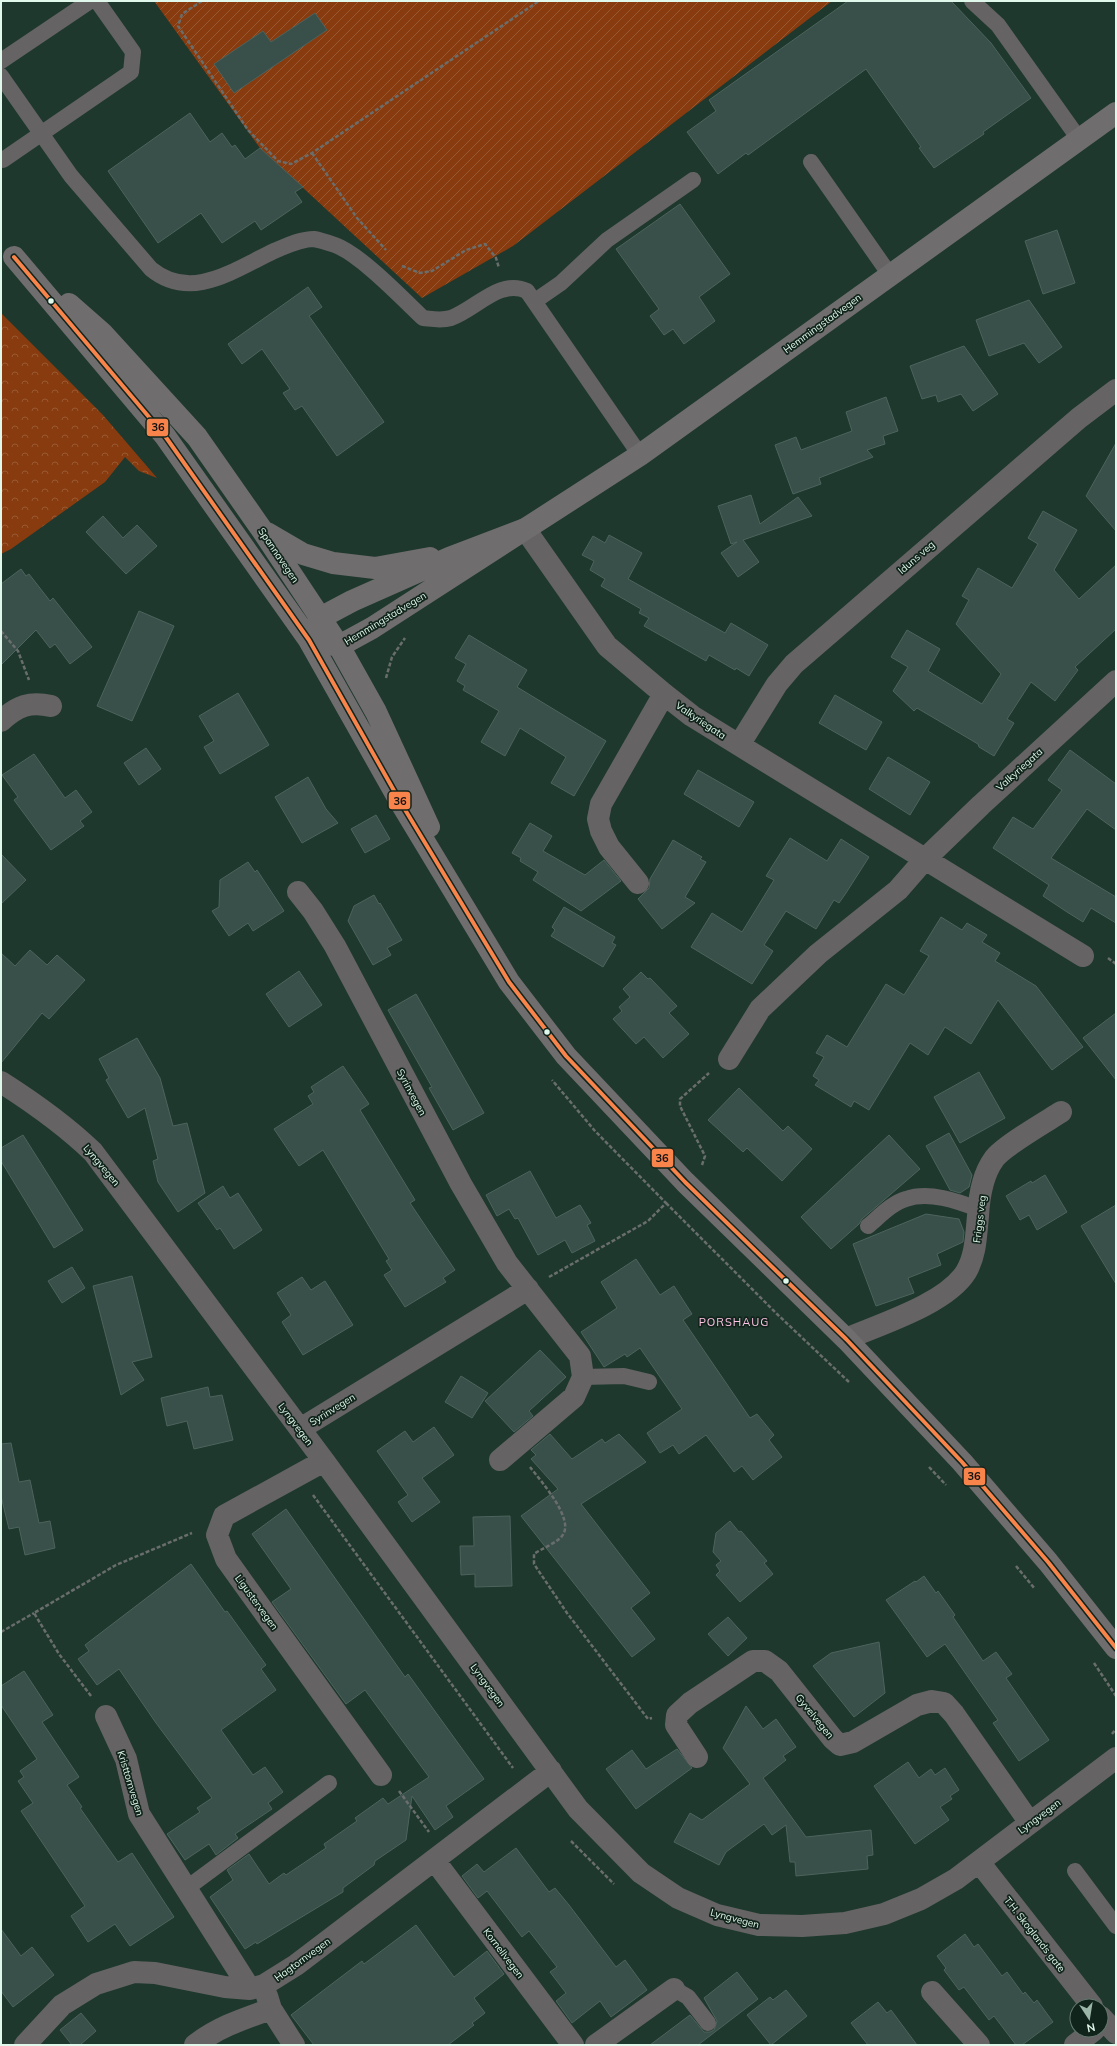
<svg xmlns="http://www.w3.org/2000/svg" width="1117" height="2046" font-family="Mulish,sans-serif">
  <style>
    .forest { fill: url(#forest-crowns) }
    .garden { fill: url(#garden-furrows) }
    .building { fill: #394f49; stroke: #4d635d }
    .lines { fill: none; stroke-linecap: round; stroke-linejoin: round }
    .path { stroke: #696e6d; stroke-width: 2.5; stroke-dasharray: 4 2; stroke-linecap: butt }
    .lane { stroke: #656364; stroke-width: 16 }
    .street { stroke: #656364; stroke-width: 22 }
    .secondary { stroke: #706d6e; stroke-width: 22 }
    .bus-1-casing { stroke: #11241b; stroke-width: 7 }
    .bus-1 { stroke: #f8844c; stroke-width: 4 }
    .bus-dot { fill: #e0f8ec; stroke: #11241b; stroke-width: 1.5 }
    .labels { text-anchor: middle; stroke-width: 3.5; stroke-linejoin: round; paint-order: stroke }
    .street-label { font-size: 10px; fill: #e0f8ec; stroke: #11241b }
    .neighbourhood-label { font-size: 11px; letter-spacing: 1px; fill: #ffc4e6; stroke: #11241b }
    .line-badge { stroke: #11241b; stroke-width: 1.5 }
    .pale-badge-label { font-size: 11px; text-anchor: middle; font-weight: bold; fill: #111 }
  </style>
  <defs>
    <pattern id="forest-crowns" width="20" height="18" patternUnits="userSpaceOnUse"><rect width="20" height="18" fill="#883b0e"/><path d="M2 6a3 3 0 1 1 6 0M12 15a3 3 0 1 1 6 0" fill="none" stroke="#985831"/></pattern>
    <pattern id="garden-furrows" width="10" height="10" patternUnits="userSpaceOnUse"><rect width="10" height="10" fill="#883b0e"/><path d="M-1 1l2-2M0 10L10 0M9 11l2-2" fill="none" stroke="#985831"/></pattern>
  </defs>
  <rect width="100%" height="100%" fill="#1e382d"/>
  <!-- forest -->
  <path class="forest" d="M 1,313 L 103,415 L 157,478 L 139,471 L 125,457 L 105,482 L 11,549 L 1,554 Z"/>
  <!-- garden -->
  <path class="garden" d="M 154,1 L 832,1 L 513,246 L 422,298 L 260,148 Z"/>
  <!-- building -->
  <path class="building" d="M 848,1 L 951,1 L 991,43 L 1031,98 L 983,132 L 984,134 L 934,168 L 919,148 L 921,147 L 866,69 L 748,155 L 746,153 L 718,174 L 687,132 L 716,111 L 709,100 Z
    M 315,13 L 327,30 L 234,93 L 214,64 L 263,31 L 271,42 Z
    M 190,113 L 210,142 L 222,133 L 232,147 L 235,145 L 245,159 L 260,148 L 303,187 L 295,192 L 302,202 L 261,230 L 255,221 L 222,243 L 201,213 L 158,243 L 108,171 Z
    M 680,204 L 730,274 L 699,297 L 715,321 L 684,344 L 673,329 L 664,335 L 650,316 L 659,309 L 616,249 Z
    M 1057,230 L 1075,283 L 1043,294 L 1025,241 Z
    M 308,287 L 322,307 L 309,316 L 384,422 L 337,456 L 302,406 L 295,410 L 283,393 L 290,389 L 262,349 L 242,364 L 228,344 Z
    M 1029,300 L 1062,347 L 1039,363 L 1024,343 L 989,356 L 976,320 Z
    M 964,346 L 998,394 L 973,411 L 961,394 L 938,402 L 936,395 L 922,399 L 910,366 Z
    M 886,397 L 898,431 L 883,436 L 885,444 L 867,450 L 873,457 L 819,478 L 821,484 L 793,494 L 775,445 L 796,437 L 801,450 L 852,431 L 846,412 Z
    M 1116,443 L 1116,531 L 1086,496 Z
    M 751,495 L 760,524 L 798,497 L 812,516 L 743,540 L 759,562 L 738,577 L 721,553 L 737,542 L 731,544 L 718,506 Z
    M 1043,511 L 1077,530 L 1054,570 L 1079,599 L 1116,565 L 1116,629 L 1075,667 L 1078,670 L 1055,701 L 1031,682 L 1007,719 L 1014,723 L 994,756 L 979,747 L 978,744 L 917,708 L 914,711 L 893,691 L 908,667 L 891,657 L 907,630 L 940,649 L 928,671 L 982,704 L 1001,674 L 956,624 L 969,600 L 962,596 L 978,568 L 1012,588 L 1038,544 L 1028,538 Z
    M 103,516 L 123,538 L 137,525 L 157,546 L 126,574 L 86,532 Z
    M 609,535 L 642,553 L 628,579 L 725,633 L 731,623 L 768,645 L 749,676 L 736,668 L 735,670 L 709,655 L 706,661 L 644,626 L 649,618 L 639,613 L 641,609 L 601,586 L 605,579 L 590,570 L 594,561 L 582,555 L 593,536 L 605,543 Z
    M 21,569 L 26,576 L 29,574 L 50,601 L 53,598 L 92,647 L 70,664 L 55,644 L 50,648 L 36,630 L 1,665 L 1,584 Z
    M 139,611 L 174,626 L 132,721 L 97,706 Z
    M 469,635 L 527,670 L 517,687 L 606,741 L 574,796 L 551,783 L 566,757 L 520,728 L 505,756 L 481,742 L 499,711 L 463,690 L 465,686 L 457,681 L 466,664 L 455,658 Z
    M 238,693 L 269,745 L 220,774 L 204,747 L 214,741 L 199,716 Z
    M 835,695 L 882,722 L 866,750 L 819,723 Z
    M 146,748 L 161,769 L 139,785 L 124,763 Z
    M 1070,750 L 1116,784 L 1116,830 L 1087,809 L 1051,858 L 1116,897 L 1116,923 L 1091,908 L 1083,922 L 1067,912 L 1043,896 L 1049,885 L 993,848 L 1013,817 L 1033,829 L 1062,790 L 1048,780 Z
    M 34,754 L 65,798 L 76,790 L 92,812 L 80,821 L 84,826 L 51,850 L 14,800 L 18,797 L 2,775 Z
    M 888,757 L 930,782 L 910,815 L 869,789 Z
    M 698,770 L 754,802 L 739,827 L 684,794 Z
    M 308,777 L 326,809 L 338,823 L 302,843 L 275,797 Z
    M 376,815 L 390,839 L 365,853 L 351,829 Z
    M 530,823 L 552,836 L 543,851 L 585,875 L 604,860 L 621,881 L 581,911 L 533,880 L 538,872 L 520,861 L 521,858 L 512,853 Z
    M 790,838 L 827,861 L 841,839 L 869,857 L 846,893 L 839,903 L 834,900 L 816,929 L 786,911 L 764,945 L 773,951 L 752,984 L 691,947 L 712,913 L 742,932 L 774,880 L 766,876 Z
    M 673,840 L 702,857 L 700,859 L 706,862 L 685,897 L 695,903 L 662,929 L 638,899 L 649,888 L 650,879 Z
    M 1,854 L 26,880 L 1,904 Z
    M 248,862 L 255,872 L 257,870 L 284,911 L 253,931 L 248,923 L 229,936 L 212,911 L 219,907 L 220,880 Z
    M 374,895 L 379,904 L 380,903 L 402,940 L 387,948 L 391,955 L 373,965 L 348,921 L 354,906 Z
    M 564,907 L 615,937 L 612,943 L 616,945 L 603,967 L 551,936 L 555,930 L 552,927 Z
    M 941,917 L 962,930 L 967,923 L 987,935 L 982,942 L 1000,953 L 995,961 L 1036,986 L 1083,1047 L 1052,1070 L 998,1000 L 971,1044 L 945,1027 L 928,1055 L 910,1043 L 869,1110 L 854,1101 L 851,1107 L 815,1085 L 819,1080 L 813,1076 L 824,1057 L 816,1053 L 827,1035 L 847,1047 L 886,984 L 904,995 L 929,956 L 920,951 Z
    M 30,950 L 47,965 L 57,955 L 85,980 L 49,1019 L 42,1013 L 1,1063 L 1,953 L 15,966 Z
    M 299,971 L 322,1005 L 289,1027 L 266,994 Z
    M 641,972 L 648,979 L 650,978 L 677,1006 L 669,1013 L 689,1034 L 663,1058 L 644,1037 L 636,1044 L 613,1019 L 622,1011 L 619,1007 L 630,997 L 623,989 Z
    M 416,994 L 484,1113 L 453,1130 L 429,1088 L 432,1087 L 388,1010 Z
    M 1116,1013 L 1116,1080 L 1083,1038 Z
    M 137,1038 L 160,1078 L 173,1126 L 187,1123 L 205,1193 L 178,1212 L 158,1182 L 153,1161 L 158,1159 L 145,1108 L 128,1118 L 106,1080 L 109,1078 L 99,1059 Z
    M 343,1066 L 369,1104 L 360,1110 L 415,1200 L 410,1203 L 455,1270 L 443,1278 L 446,1282 L 405,1307 L 384,1275 L 392,1270 L 386,1261 L 389,1259 L 323,1150 L 299,1166 L 274,1129 L 313,1104 L 308,1096 L 314,1092 L 311,1087 Z
    M 979,1072 L 1005,1118 L 960,1143 L 934,1097 Z
    M 739,1088 L 783,1131 L 788,1126 L 812,1149 L 782,1181 L 747,1148 L 743,1152 L 708,1120 Z
    M 949,1133 L 972,1175 L 969,1187 L 960,1193 L 950,1190 L 926,1146 Z
    M 23,1135 L 83,1230 L 54,1248 L 1,1161 L 1,1148 Z
    M 889,1135 L 920,1169 L 862,1219 L 859,1224 L 831,1249 L 801,1217 Z
    M 530,1171 L 556,1218 L 580,1205 L 591,1223 L 587,1225 L 595,1241 L 572,1253 L 565,1240 L 538,1255 L 518,1218 L 515,1219 L 509,1209 L 497,1216 L 486,1195 Z
    M 1045,1175 L 1067,1212 L 1037,1230 L 1029,1215 L 1020,1220 L 1006,1196 L 1031,1181 L 1032,1183 Z
    M 223,1186 L 230,1198 L 238,1193 L 262,1230 L 234,1249 L 220,1228 L 217,1230 L 198,1203 Z
    M 1116,1205 L 1116,1284 L 1081,1226 Z
    M 926,1214 L 959,1219 L 964,1232 L 963,1242 L 937,1254 L 941,1265 L 908,1278 L 914,1293 L 876,1306 L 853,1244 Z
    M 636,1259 L 660,1295 L 674,1286 L 692,1314 L 683,1320 L 750,1418 L 757,1414 L 774,1435 L 769,1440 L 782,1457 L 753,1480 L 742,1466 L 734,1472 L 706,1435 L 679,1454 L 673,1445 L 660,1453 L 647,1433 L 682,1409 L 640,1348 L 627,1357 L 625,1354 L 604,1367 L 581,1332 L 617,1308 L 601,1282 Z
    M 72,1267 L 85,1288 L 62,1303 L 48,1281 Z
    M 132,1276 L 152,1357 L 132,1362 L 144,1380 L 121,1395 L 93,1286 Z
    M 302,1277 L 311,1290 L 325,1281 L 353,1325 L 303,1355 L 282,1322 L 291,1315 L 277,1293 Z
    M 540,1350 L 566,1377 L 529,1411 L 533,1416 L 514,1432 L 485,1401 Z
    M 461,1376 L 488,1393 L 472,1418 L 445,1402 Z
    M 208,1387 L 210,1397 L 222,1395 L 233,1440 L 194,1449 L 187,1421 L 167,1426 L 161,1398 Z
    M 434,1427 L 454,1455 L 422,1478 L 440,1502 L 412,1522 L 398,1502 L 408,1495 L 377,1451 L 405,1431 L 413,1442 Z
    M 550,1434 L 572,1459 L 602,1439 L 605,1443 L 619,1434 L 646,1462 L 581,1504 L 650,1593 L 631,1608 L 655,1639 L 632,1657 L 521,1516 L 558,1489 L 531,1459 L 536,1455 L 531,1450 Z
    M 11,1443 L 19,1482 L 30,1480 L 39,1523 L 50,1521 L 55,1548 L 25,1555 L 19,1527 L 9,1529 L 1,1496 L 1,1444 Z
    M 286,1509 L 405,1677 L 408,1674 L 484,1779 L 446,1806 L 453,1817 L 435,1830 L 412,1796 L 406,1840 L 375,1861 L 374,1865 L 343,1888 L 343,1892 L 257,1944 L 256,1942 L 245,1949 L 210,1897 L 233,1880 L 227,1870 L 249,1854 L 269,1884 L 284,1873 L 286,1875 L 326,1848 L 324,1844 L 357,1821 L 355,1818 L 383,1798 L 388,1804 L 429,1777 L 365,1690 L 346,1704 L 272,1602 L 291,1589 L 252,1534 Z
    M 510,1516 L 512,1586 L 475,1587 L 475,1574 L 461,1575 L 460,1546 L 474,1546 L 473,1517 Z
    M 730,1521 L 739,1532 L 741,1531 L 767,1561 L 764,1563 L 773,1574 L 740,1602 L 716,1575 L 720,1571 L 716,1565 L 721,1561 L 713,1552 L 716,1533 Z
    M 191,1564 L 225,1612 L 227,1611 L 266,1665 L 261,1669 L 276,1690 L 221,1730 L 253,1775 L 265,1767 L 283,1792 L 268,1803 L 272,1809 L 235,1834 L 238,1838 L 216,1855 L 209,1844 L 185,1860 L 167,1834 L 200,1812 L 197,1808 L 212,1798 L 156,1723 L 119,1669 L 97,1685 L 78,1659 L 89,1651 L 85,1645 Z
    M 924,1576 L 936,1593 L 938,1591 L 955,1615 L 953,1617 L 983,1661 L 996,1652 L 1012,1674 L 1006,1678 L 1049,1740 L 1019,1761 L 993,1723 L 998,1720 L 945,1644 L 927,1657 L 886,1600 L 915,1581 L 916,1582 Z
    M 728,1617 L 747,1638 L 728,1656 L 708,1634 Z
    M 879,1642 L 885,1693 L 854,1717 L 813,1666 L 831,1653 Z
    M 24,1671 L 53,1715 L 42,1722 L 79,1777 L 67,1785 L 82,1807 L 80,1808 L 118,1862 L 132,1853 L 174,1917 L 130,1946 L 115,1924 L 88,1942 L 71,1916 L 85,1906 L 21,1811 L 33,1803 L 18,1781 L 24,1777 L 20,1771 L 37,1759 L 1,1705 L 1,1686 Z
    M 746,1706 L 763,1729 L 776,1719 L 796,1747 L 783,1756 L 786,1760 L 763,1778 L 806,1837 L 871,1830 L 873,1855 L 867,1856 L 868,1869 L 796,1876 L 795,1862 L 790,1862 L 786,1825 L 772,1835 L 764,1824 L 726,1852 L 719,1865 L 674,1842 L 690,1813 L 702,1820 L 750,1784 L 723,1748 Z
    M 677,1749 L 692,1768 L 636,1809 L 606,1769 L 632,1750 L 646,1769 Z
    M 908,1762 L 919,1778 L 931,1769 L 935,1775 L 945,1768 L 959,1790 L 950,1796 L 952,1799 L 940,1807 L 949,1820 L 915,1844 L 874,1786 Z
    M 516,1848 L 549,1892 L 555,1888 L 569,1905 L 616,1967 L 625,1960 L 647,1990 L 611,2017 L 600,2001 L 572,2023 L 556,2001 L 566,1993 L 550,1972 L 557,1967 L 529,1931 L 522,1937 L 487,1891 L 478,1898 L 462,1876 L 477,1864 L 484,1872 Z
    M 416,1925 L 454,1977 L 487,1951 L 504,1974 L 474,1998 L 485,2013 L 472,2023 L 474,2025 L 448,2045 L 314,2045 L 291,2015 L 362,1961 L 364,1964 Z
    M 1,1929 L 21,1956 L 32,1947 L 54,1975 L 13,2007 L 1,1991 Z
    M 965,1934 L 974,1947 L 978,1944 L 1002,1976 L 1007,1972 L 1023,1994 L 1025,1992 L 1034,2003 L 1037,2000 L 1053,2022 L 1022,2045 L 1016,2045 L 994,2016 L 989,2020 L 964,1987 L 959,1990 L 944,1970 L 946,1968 L 937,1956 Z
    M 737,1972 L 758,1999 L 698,2045 L 650,2045 L 690,2015 L 704,2032 L 710,2032 L 714,2030 L 717,2021 L 704,1998 Z
    M 786,1990 L 807,2016 L 771,2045 L 747,2015 L 770,1997 L 773,2000 Z
    M 878,2002 L 887,2013 L 891,2010 L 917,2045 L 868,2045 L 851,2023 Z
    M 81,2013 L 96,2031 L 80,2045 L 72,2045 L 60,2030 Z"/>
  <g class="lines">
    <!-- path -->
    <path class="path" d="M 202,1 L 182,14 L 178,26 L 248,130 L 278,161 L 291,164 L 312,153 L 539,1
      M 312,153 L 357,218 L 386,250
      M 402,266 L 420,273 L 432,271 L 466,250 L 485,244 L 496,258 L 499,268
      M 1,631 L 18,651 L 29,680
      M 386,678 L 392,657 L 405,638
      M 1108,958 L 1116,964
      M 702,1165 L 705,1156 L 680,1106 L 680,1099 L 709,1073
      M 666,1203 L 777,1314 L 850,1383
      M 549,1277 L 648,1221 L 666,1203 L 595,1131 L 552,1080
      M 530,1467 C 540,1480 576,1520 562,1536 C 558,1542 541,1549 534,1554 L 534,1564 L 567,1613 L 648,1719 L 652,1718
      M 929,1467 L 946,1485
      M 313,1495 L 513,1768
      M 1016,1566 L 1035,1589
      M 1,1632 L 34,1613
      M 1094,1663 L 1116,1696
      M 91,1696 L 59,1654 L 34,1613 L 116,1565 L 192,1533
      M 1112,1734 L 1116,1729
      M 399,1791 L 429,1832
      M 571,1841 L 614,1884"/>
    <!-- lane -->
    <path class="lane" d="M 972,1 L 998,25 L 1079,139
      M 1,61 L 90,1
      M 1,76 L 71,176 L 151,269 C 191,302 234,270 274,251 C 286,246 300,239 314,239 C 320,240 329,243 335,245 C 360,254 402,298 423,318 C 433,319 441,321 451,318 C 476,309 500,278 527,291 L 640,455
      M 3,160 L 131,72 L 133,52 L 97,1
      M 811,162 L 890,275
      M 535,301 L 561,283 L 607,240 L 693,180
      M 868,1226 C 880,1216 892,1203 906,1199 C 929,1191 957,1201 978,1209
      M 583,1377 L 624,1376 L 649,1382
      M 1075,1871 L 1116,1926
      M 187,1888 L 329,1783
      M 674,1989 L 688,1997 L 708,2023"/>
    <!-- street -->
    <path class="street" d="M 525,529 L 607,646 L 664,694 L 692,716 L 739,745 L 1083,956
      M 1,721 C 17,706 30,701 51,706
      M 739,745 L 777,684 L 794,664 L 1079,418 L 1116,390
      M 638,883 L 609,847 L 601,831 L 598,819 L 601,804 L 664,694
      M 298,892 L 313,911 L 335,946 L 461,1184 L 507,1263 L 580,1356 L 583,1377 L 574,1397 L 500,1460
      M 729,1059 L 760,1009 L 818,954 L 898,890 L 925,859 L 981,805 L 1116,681
      M 1,1082 C 34,1103 65,1125 93,1152 L 324,1461 L 578,1809 L 641,1873 L 678,1898 L 717,1915 L 759,1925 L 802,1926 L 845,1923 L 884,1914 L 921,1899 L 956,1879 L 1116,1758
      M 846,1339 C 881,1324 946,1304 966,1272 C 976,1255 976,1235 978,1216 C 979,1197 983,1174 994,1159 C 1002,1147 1047,1121 1061,1112
      M 300,1429 L 528,1289
      M 324,1461 L 224,1516 L 217,1535 L 226,1559 L 381,1775
      M 106,1716 L 126,1759 L 139,1814 L 250,1989
      M 697,1757 L 676,1725 L 677,1715 L 690,1703 L 753,1661 L 765,1661 L 779,1671 L 833,1739 L 840,1745 L 853,1742 L 917,1705 L 932,1701 L 944,1703 L 954,1714 L 1030,1823
      M 435,1861 L 573,2045
      M 979,1862 L 1092,2006
      M 932,1992 L 979,2045
      M 267,1996 L 271,2009 L 294,2045
      M 1101,2017 L 1116,2033
      M 25,2045 L 62,2005 L 96,1984 L 134,1972 L 155,1973 L 225,1987 L 250,1989 L 264,1985 L 296,1965 L 551,1771
      M 195,2045 C 218,2027 243,2019 271,2009
      M 596,2045 L 674,1989
      M 1075,2045 L 1094,2030"/>
    <!-- secondary -->
    <path class="secondary" d="M 14,257 L 165,436 L 309,640 L 401,803 L 509,982 L 566,1056 L 685,1182 L 846,1339 L 962,1462 L 1048,1562 L 1116,1648
      M 69,304 L 102,333 L 197,437 L 262,530 L 339,646 L 376,712 L 429,827
      M 525,529 L 449,558 L 352,601 L 320,618 L 309,640 L 339,646 L 372,628 L 640,455 L 1116,113
      M 267,533 L 303,554 L 333,563 L 375,568 L 430,558"/>
    <!-- bus-1 casing -->
    <g class="bus-1-casing">
      <path id="bus-1" d="M 14,257 L 165,436 L 309,640 L 401,803 L 509,982 L 566,1056 L 685,1182 L 846,1339 L 962,1462 L 1048,1562 L 1116,1648"/>
    </g>
    <!-- bus-1 -->
    <use href="#bus-1" class="bus-1"/>
  </g>
  <!-- markers -->
  <g class="bus-dot">
    <circle cx="51" cy="301" r="3.5"/>
    <circle cx="547" cy="1032" r="3.5"/>
    <circle cx="786" cy="1281" r="3.5"/>
  </g>
  <g class="labels">
    <!-- street labels -->
    <g class="street-label">
      <text transform="translate(822 323) rotate(-36)" y="4">Hemmingstadvegen</text>
      <text transform="translate(279 555) rotate(56)" y="4">Spannavegen</text>
      <text transform="translate(916 557) rotate(-41)" y="4">Iduns veg</text>
      <text transform="translate(385 618) rotate(-31)" y="4">Hemmingstadvegen</text>
      <text transform="translate(701 720) rotate(34)" y="4">Valkyriegata</text>
      <text transform="translate(1019 769) rotate(-42)" y="4">Valkyriegata</text>
      <text transform="translate(412 1092) rotate(62)" y="4">Syrinvegen</text>
      <text transform="translate(102 1165) rotate(50)" y="4">Lyngvegen</text>
      <text transform="translate(979 1219) rotate(-83)" y="4">Friggs veg</text>
      <text transform="translate(332 1409) rotate(-32)" y="4">Syrinvegen</text>
      <text transform="translate(296 1424) rotate(53)" y="4">Lyngvegen</text>
      <text transform="translate(257 1602) rotate(54)" y="4">Ligustervegen</text>
      <text transform="translate(488 1685) rotate(54)" y="4">Lyngvegen</text>
      <text transform="translate(815 1716) rotate(51)" y="4">Gyvelvegen</text>
      <text transform="translate(131 1783) rotate(73)" y="4">Kristtornvegen</text>
      <text transform="translate(1039 1816) rotate(-37)" y="4">Lyngvegen</text>
      <text transform="translate(735 1918) rotate(15)" y="4">Lyngvegen</text>
      <text transform="translate(1035 1934) rotate(52)" y="4">T.H. Skoglands gate</text>
      <text transform="translate(504 1953) rotate(53)" y="4">Kornellvegen</text>
      <text transform="translate(302 1959) rotate(-36)" y="4">Hagtornvegen</text>
    </g>
    <!-- neighbourhood labels -->
    <g class="neighbourhood-label">
      <text x="734" y="1326">PORSHAUG</text>
    </g>
  </g>
  <g class="line-badge">
    <rect x="146" y="418" width="23" height="19" rx="4" fill="#f8844c"/>
    <rect x="388" y="791" width="23" height="19" rx="4" fill="#f8844c"/>
    <rect x="651" y="1148" width="23" height="20" rx="4" fill="#f8844c"/>
    <rect x="963" y="1467" width="23" height="19" rx="4" fill="#f8844c"/>
  </g>
  <g class="pale-badge-label">
    <text x="158" y="431">36</text>
    <text x="400" y="805">36</text>
    <text x="662" y="1162">36</text>
    <text x="974" y="1480">36</text>
  </g>
  <!-- border -->
  <rect width="1117" height="2046" fill="none" stroke="#e0f8ec" stroke-width="4"/>
  <!-- north arrow -->
  <g transform="translate(1089 2018) rotate(168)"><circle r="19" fill="#11241b" stroke="#64796f"/>
  <path d="M0-3L7 15L0 10L-7 15Z" fill="#9cb5a9"/>
  <text y="-6" font-size="11" font-weight="bold" text-anchor="middle" fill="#e0f8ec">N</text>
  </g>
</svg>
